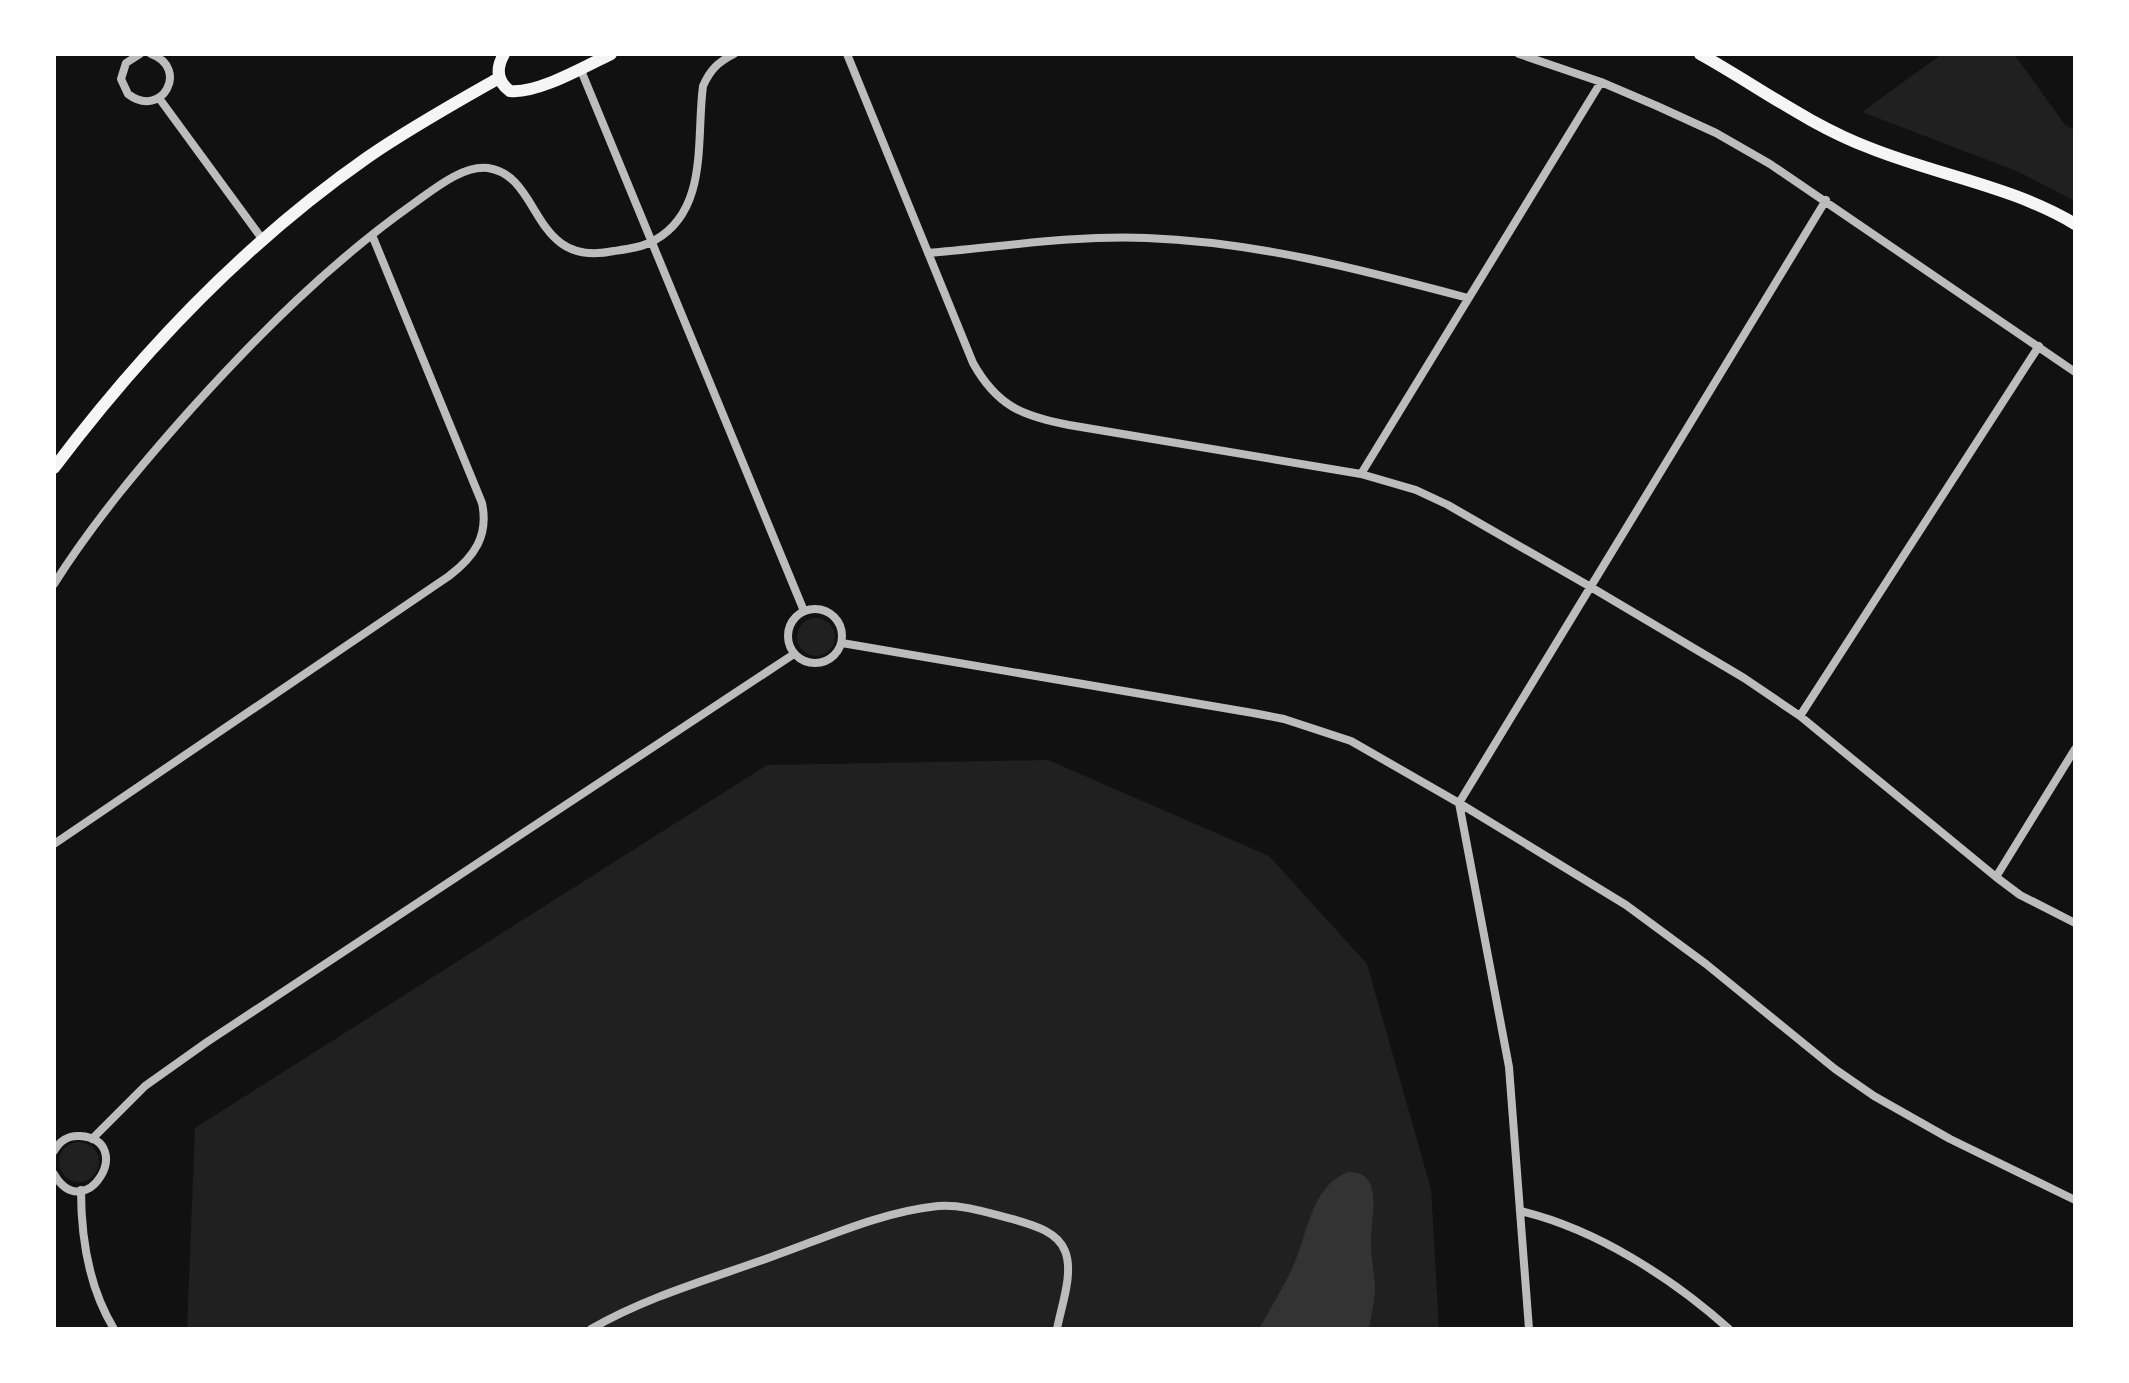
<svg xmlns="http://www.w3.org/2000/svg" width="2129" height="1383" font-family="Helvetica,sans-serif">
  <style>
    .green { fill: #202020 }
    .water { fill: #333 }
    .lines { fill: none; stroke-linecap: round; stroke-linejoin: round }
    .minor { stroke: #bcbcbc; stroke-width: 8 }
    .secondary { stroke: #f5f5f5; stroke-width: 12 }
  </style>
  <rect width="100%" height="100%" fill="#111"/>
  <!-- green -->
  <path class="green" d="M 1942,54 L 2014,54 L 2065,125 L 2075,130 L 2075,201 L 2019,172 L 1862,112 Z
    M797 637a19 19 0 1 1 38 0a19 19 0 1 1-38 0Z
    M 1048,760 L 1269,856 L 1367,964 L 1431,1189 L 1439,1329 L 187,1329 L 195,1128 L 767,765 Z
    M59 1162a20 20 0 1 1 40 0a20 20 0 1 1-40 0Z"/>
  <!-- water -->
  <path class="water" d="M 1348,1172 C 1386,1171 1370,1220 1371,1242 C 1371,1259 1375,1276 1375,1292 C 1374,1304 1371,1317 1369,1329 L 1259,1329 C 1271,1307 1285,1285 1295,1262 C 1308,1230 1312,1186 1348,1172 Z"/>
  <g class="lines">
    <!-- minor -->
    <path class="minor" d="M 140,54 L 126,63 L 121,79 L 128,94 C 162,120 190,68 151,54
      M 847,54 L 973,363 C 997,406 1022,416 1069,425 L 1361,474 L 1416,490 L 1448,505 L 1589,586 L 1744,678 L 1800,716 L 1996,877 L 2020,895 L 2075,923
      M 1519,54 L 1601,82 L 1657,106 L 1716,133 L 1770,164 L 2075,372
      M 580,68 L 804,611
      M 159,98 L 263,240
      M 928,253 C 1000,247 1074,235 1147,238 C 1257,242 1363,270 1468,298
      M 1361,474 L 1601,82
      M 54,584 C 94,521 142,464 192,408 C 259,334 331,262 413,204 C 433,190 462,165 488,168 C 543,176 530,269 614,251 C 628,249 643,247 655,240 C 709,210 696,138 703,86 C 710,70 718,62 734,54
      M788 636a27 27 0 1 1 54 0a27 27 0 1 1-54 0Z
      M 842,643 L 1253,713 L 1284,719 L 1351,741 L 1459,803 L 1626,905 L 1706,964 L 1835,1069 L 1874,1096 L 1950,1139 L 2075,1200
      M 1800,716 L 2039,346
      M 54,844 L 449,576 C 474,557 489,536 482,503 L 372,235
      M 1996,877 L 2075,749
      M 92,1139 L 145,1086 L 207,1042 L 794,654
      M 54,1151 C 59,1142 68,1135 80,1136 C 138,1140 85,1228 54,1174
      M 81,1190 C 81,1237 89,1288 114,1329
      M 1520,1211 C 1596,1229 1672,1278 1729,1329
      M 591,1329 C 646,1297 710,1279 771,1257 C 825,1238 880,1212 938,1206 C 964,1204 991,1214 1016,1220 C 1033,1225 1058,1232 1065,1251 C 1074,1273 1061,1307 1057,1329
      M 1529,1329 L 1509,1067 L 1459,803 L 1826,200"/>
    <!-- secondary -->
    <path class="secondary" d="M 504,54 C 496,68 496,81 510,91 C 538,94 585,66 611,54
      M 1700,54 C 1756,85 1809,125 1870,148 C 1937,175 2014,187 2075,224
      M 54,468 C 143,350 246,242 368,157 C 410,128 455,103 499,78"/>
  </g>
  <!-- border -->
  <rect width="2129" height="1383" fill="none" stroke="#ffffff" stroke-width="112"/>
</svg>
